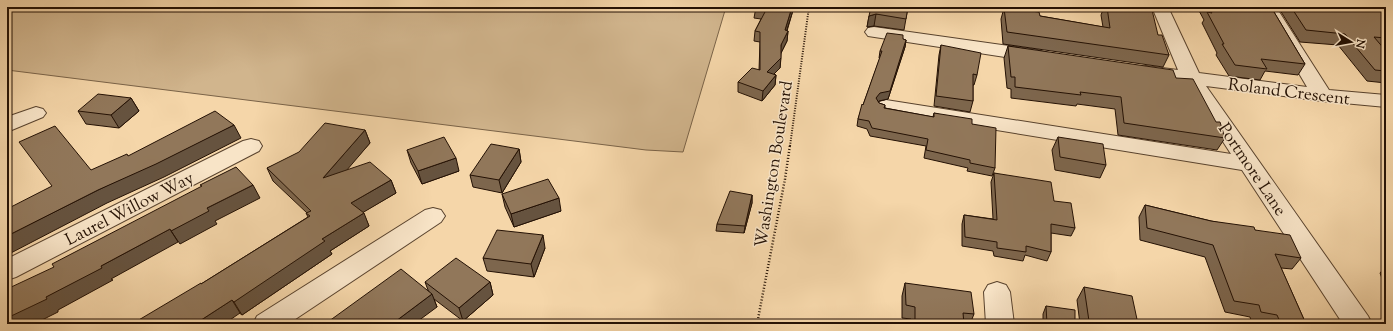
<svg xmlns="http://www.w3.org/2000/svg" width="1393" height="331" font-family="'Sorts Mill Goudy',serif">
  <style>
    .green { fill: #d1b58d; stroke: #7a6348 }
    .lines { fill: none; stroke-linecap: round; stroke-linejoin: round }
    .minor-casing { stroke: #58422d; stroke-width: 2 }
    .path-far1 { stroke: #241104; stroke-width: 2; stroke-dasharray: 1 1.5; stroke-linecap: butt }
    .path { stroke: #241104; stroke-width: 2.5; stroke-dasharray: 1 2; stroke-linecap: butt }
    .minor { fill: #f8e4c7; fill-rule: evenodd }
    .wall { fill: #7d664d; stroke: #241104 }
    .shaded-wall { fill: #66533f; stroke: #241104 }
    .building { fill: #91775a; stroke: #241104 }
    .labels { text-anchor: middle; stroke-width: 3; stroke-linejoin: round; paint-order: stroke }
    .street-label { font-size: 17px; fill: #241104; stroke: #f8e4c7 }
  </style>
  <rect width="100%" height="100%" fill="#f5d6a9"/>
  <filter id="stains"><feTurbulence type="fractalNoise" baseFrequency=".005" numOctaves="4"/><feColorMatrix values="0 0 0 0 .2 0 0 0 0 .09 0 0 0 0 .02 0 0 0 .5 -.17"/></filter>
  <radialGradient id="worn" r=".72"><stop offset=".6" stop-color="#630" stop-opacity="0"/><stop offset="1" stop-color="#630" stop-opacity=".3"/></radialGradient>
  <!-- green -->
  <path class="green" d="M 7,7 L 726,7 L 683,152 L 646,150 L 7,70 Z"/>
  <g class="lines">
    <!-- minor casing -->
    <g class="minor-casing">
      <path id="minor" d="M 1152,7 L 1168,7 L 1199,73 L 1307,87 L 1260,7 L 1276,7 L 1329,90 L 1386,95 L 1386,107 L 1322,101 L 1206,86 L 1368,316 L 1372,324 L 1343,324 L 1242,170 L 886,112 L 879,110 L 876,106 L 879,102 L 886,100 L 1231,154 L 1185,83 L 1139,76 L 1136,72 L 1139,68 L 1146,66 L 1178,70 Z
        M 874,27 L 1037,50 L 1044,52 L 1046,56 L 1044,60 L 1037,62 L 868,36 L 865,32 L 868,28 Z
        M 36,107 L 43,109 L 46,113 L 43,117 L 7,132 L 7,117 Z
        M 251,139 L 259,141 L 262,146 L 259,151 L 16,277 L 7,280 L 7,259 L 243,141 Z
        M 433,208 L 441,210 L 445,216 L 441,222 L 288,324 L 253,324 L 257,316 L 425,210 Z
        M 997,282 L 1006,285 L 1010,292 L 1014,324 L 986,324 L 984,292 L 988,285 Z"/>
    </g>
    <!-- path-far1 -->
    <path class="path-far1" d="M 790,146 L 809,7"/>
    <!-- path -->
    <path class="path" d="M 757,324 L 785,179 L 790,145"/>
    <!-- minor -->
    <use href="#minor" class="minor"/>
  </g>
  <!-- wall -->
  <path class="wall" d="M 756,7 L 794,7 L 787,31 L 788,31 L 787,41 L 781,53 L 780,68 L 774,74 L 776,75 L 775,85 L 762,101 L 738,92 L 738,82 L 759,70 L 760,42 L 754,41 L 755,31 L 761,19 L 754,18 Z
    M 908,7 L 904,30 L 874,26 L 867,27 L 869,16 Z
    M 1104,7 L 1134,7 L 1158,35 L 1169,55 L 1163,67 L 1003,44 L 1001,19 L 1004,8 L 1040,16 L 1103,27 L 1101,15 Z
    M 1197,7 L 1271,7 L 1305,64 L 1298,75 L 1265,71 L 1260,80 L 1229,76 L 1216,55 L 1217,53 L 1202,23 L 1204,20 Z
    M 1278,7 L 1386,7 L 1386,50 L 1385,50 L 1386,51 L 1386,83 L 1367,81 L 1338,45 L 1300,42 Z
    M 903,39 L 906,40 L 905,47 L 888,99 L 879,101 L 878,101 L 879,103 L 885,105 L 885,108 L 933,117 L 934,113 L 972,124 L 995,168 L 992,176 L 967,171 L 968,168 L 924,158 L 926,146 L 870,136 L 867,129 L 857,126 L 858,119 L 880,58 L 879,58 L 880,51 Z
    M 941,45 L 977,75 L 974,85 L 973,85 L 973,101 L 970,112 L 934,106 L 939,55 Z
    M 1008,46 L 1176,78 L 1225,138 L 1217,150 L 1118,135 L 1115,109 L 1077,104 L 1076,106 L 1011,98 L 1011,89 L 1007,88 L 1004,58 Z
    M 131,98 L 139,111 L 119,128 L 86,124 L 78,111 Z
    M 365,130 L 370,143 L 346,170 L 391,180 L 396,193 L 363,212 L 369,226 L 330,251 L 332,254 L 242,315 L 201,284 L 308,217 L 306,213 L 307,213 L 273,181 L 267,168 Z
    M 1058,137 L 1106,165 L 1100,178 L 1055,170 L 1052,150 Z
    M 519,149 L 521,162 L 502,193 L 473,187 L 470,175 Z
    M 407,150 L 459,171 L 422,184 L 411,163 Z
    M 994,173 L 1054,201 L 1075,228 L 1071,236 L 1051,233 L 1051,252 L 1047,261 L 1025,255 L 1023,261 L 994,256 L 993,251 L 962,246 L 962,224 L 964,215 L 993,219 L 991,182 Z
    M 502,194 L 561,211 L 514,227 L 505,207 Z
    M 752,195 L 752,203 L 744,233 L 716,231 L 717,224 Z
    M 1145,205 L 1211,221 L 1255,230 L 1301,258 L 1292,269 L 1281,268 L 1306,324 L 1252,324 L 1250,317 L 1225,312 L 1205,257 L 1140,240 L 1139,217 Z
    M 545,248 L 534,277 L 487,271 L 483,258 Z
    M 1386,266 L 1386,289 L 1380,273 Z
    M 425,282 L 490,282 L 493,295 L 463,321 L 434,299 L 437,307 L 428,290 Z
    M 905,283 L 974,314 L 970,324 L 911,324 L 911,319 L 902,318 L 902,296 Z
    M 1084,287 L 1138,324 L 1080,324 L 1077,300 Z
    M 1046,306 L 1075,324 L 1043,324 L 1043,314 Z"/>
  <!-- shaded-wall -->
  <path class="shaded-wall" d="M 792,7 L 794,7 L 784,39 L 788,31 L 787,41 L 780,55 L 781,45 L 785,30 Z
    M 876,14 L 874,26 L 867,27 L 869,16 Z
    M 906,40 L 905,47 L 888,99 L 879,101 L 874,106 L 876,98 Z
    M 781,58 L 780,68 L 766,82 L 767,72 Z
    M 776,75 L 775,85 L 762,101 L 763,91 Z
    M 131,98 L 139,111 L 119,128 L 111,115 Z
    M 234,125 L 241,138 L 164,177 L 107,203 L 7,255 L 7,236 L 98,190 Z
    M 365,130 L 370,143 L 329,191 L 323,178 Z
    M 519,149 L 521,162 L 502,193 L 499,180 Z
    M 456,158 L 459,171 L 422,184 L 418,171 Z
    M 391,180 L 396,193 L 357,216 L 351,203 Z
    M 253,185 L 260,198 L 215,221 L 217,224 L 180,244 L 171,231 L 207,208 Z
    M 752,195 L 752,203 L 744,233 L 745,226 Z
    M 559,198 L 561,211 L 514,227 L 511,214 Z
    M 364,213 L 369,226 L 330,251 L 332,254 L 242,315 L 234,302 L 322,239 Z
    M 170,229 L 178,242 L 111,279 L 113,280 L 58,310 L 58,312 L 34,324 L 7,324 L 7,318 L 46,297 L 101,266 Z
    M 543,235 L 545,248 L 534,277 L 531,264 Z
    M 490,282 L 493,295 L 463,321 L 459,308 Z
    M 432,294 L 437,307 L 414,324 L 392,324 Z
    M 232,300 L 240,313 L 224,324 L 195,324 Z"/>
  <!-- building -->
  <path class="building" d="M 756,7 L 792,7 L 785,30 L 788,31 L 781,45 L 781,58 L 767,72 L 776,75 L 763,91 L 738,82 L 752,68 L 760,70 L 760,32 L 755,31 L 766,10 L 755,9 Z
    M 871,7 L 908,7 L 906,19 L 876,14 L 869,16 Z
    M 1107,7 L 1134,7 L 1152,10 L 1158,35 L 1162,35 L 1169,55 L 1007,32 L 1004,8 L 1039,12 L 1040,16 L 1110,28 Z
    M 1208,7 L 1271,7 L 1305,64 L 1261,59 L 1267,69 L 1235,65 L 1222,44 L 1224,44 L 1207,12 L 1212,13 Z
    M 1291,7 L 1386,7 L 1386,38 L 1374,37 L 1386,51 L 1386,71 L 1375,70 L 1345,34 L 1306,30 Z
    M 887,33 L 903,35 L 903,39 L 906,40 L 890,91 L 880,93 L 876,98 L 879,103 L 885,105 L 884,108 L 934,117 L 934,113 L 972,119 L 972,124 L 996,128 L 995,168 L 970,163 L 970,160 L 926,150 L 928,139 L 872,128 L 869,121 L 858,119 L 862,104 L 863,105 L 882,51 L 880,51 Z
    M 941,45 L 981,53 L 977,75 L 973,74 L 973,101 L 936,96 Z
    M 1008,46 L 1173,70 L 1176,78 L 1193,79 L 1216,122 L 1220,122 L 1225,138 L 1124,123 L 1121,97 L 1080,92 L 1081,95 L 1015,87 L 1015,77 L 1011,77 Z
    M 98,94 L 131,98 L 111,115 L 78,111 Z
    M 215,111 L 234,125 L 156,164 L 98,190 L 7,236 L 7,209 L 52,186 L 19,142 L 55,126 L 91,170 L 127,154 L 128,156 Z
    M 325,123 L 365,130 L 323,178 L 370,162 L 391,180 L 351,203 L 364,213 L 322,239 L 325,241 L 234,302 L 232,300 L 195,324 L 132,324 L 201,283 L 201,284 L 310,216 L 306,213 L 311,211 L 267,168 L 299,152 Z
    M 444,137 L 456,158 L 418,171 L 407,150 Z
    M 1058,137 L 1103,144 L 1106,165 L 1060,157 Z
    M 491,144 L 519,149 L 499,180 L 470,175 Z
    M 236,167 L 253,185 L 207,208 L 209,211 L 171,231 L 170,229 L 101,266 L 102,268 L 46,297 L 47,299 L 7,318 L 7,289 L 54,267 L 52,264 L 202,186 L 200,185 Z
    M 994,173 L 1051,182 L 1054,201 L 1071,203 L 1075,228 L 1051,224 L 1051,252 L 1026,246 L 1026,252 L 997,248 L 997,242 L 965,237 L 964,215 L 997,220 Z
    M 548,179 L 559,198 L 511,214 L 502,194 Z
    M 730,191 L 752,195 L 745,226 L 717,224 Z
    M 1145,205 L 1211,221 L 1254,227 L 1255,230 L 1290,235 L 1301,258 L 1275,254 L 1306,324 L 1281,324 L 1277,315 L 1261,312 L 1259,305 L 1234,301 L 1213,245 L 1147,228 Z
    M 497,230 L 543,235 L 531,264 L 483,258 Z
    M 456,258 L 490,282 L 459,308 L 425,282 Z
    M 401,269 L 432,294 L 392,324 L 325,324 Z
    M 905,283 L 971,292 L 974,314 L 963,313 L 964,324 L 915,324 L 915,307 L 906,305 Z
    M 1084,287 L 1132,296 L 1138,324 L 1133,324 L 1116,321 L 1116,324 L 1104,324 L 1089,321 Z
    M 1046,306 L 1075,310 L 1075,324 L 1047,324 Z
    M 664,321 L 710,324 L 663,324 Z"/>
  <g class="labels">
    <!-- street labels -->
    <g class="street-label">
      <text transform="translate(1289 91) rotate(7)" y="6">Roland Crescent</text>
      <text transform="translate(773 164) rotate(-81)" y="6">Washington Boulevard</text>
      <text transform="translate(1253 169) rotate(56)" y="6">Portmore Lane</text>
      <text transform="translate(129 208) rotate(-27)" y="6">Laurel Willow Way</text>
    </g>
  </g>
  <!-- margin -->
  <rect width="1393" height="331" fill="none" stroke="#f5d6a9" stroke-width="24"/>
  <rect x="8" y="8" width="1377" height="315" fill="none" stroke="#241104" stroke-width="2"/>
  <rect x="12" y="12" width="1369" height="307" fill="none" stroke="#241104"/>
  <!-- north arrow -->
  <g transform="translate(1351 42) rotate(101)" stroke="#f8e4c7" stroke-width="3" paint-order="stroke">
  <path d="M0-3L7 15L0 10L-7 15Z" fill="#241104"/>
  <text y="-6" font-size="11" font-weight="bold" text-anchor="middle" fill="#241104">N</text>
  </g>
  <rect width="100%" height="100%" filter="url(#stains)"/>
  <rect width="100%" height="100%" fill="url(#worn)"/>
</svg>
